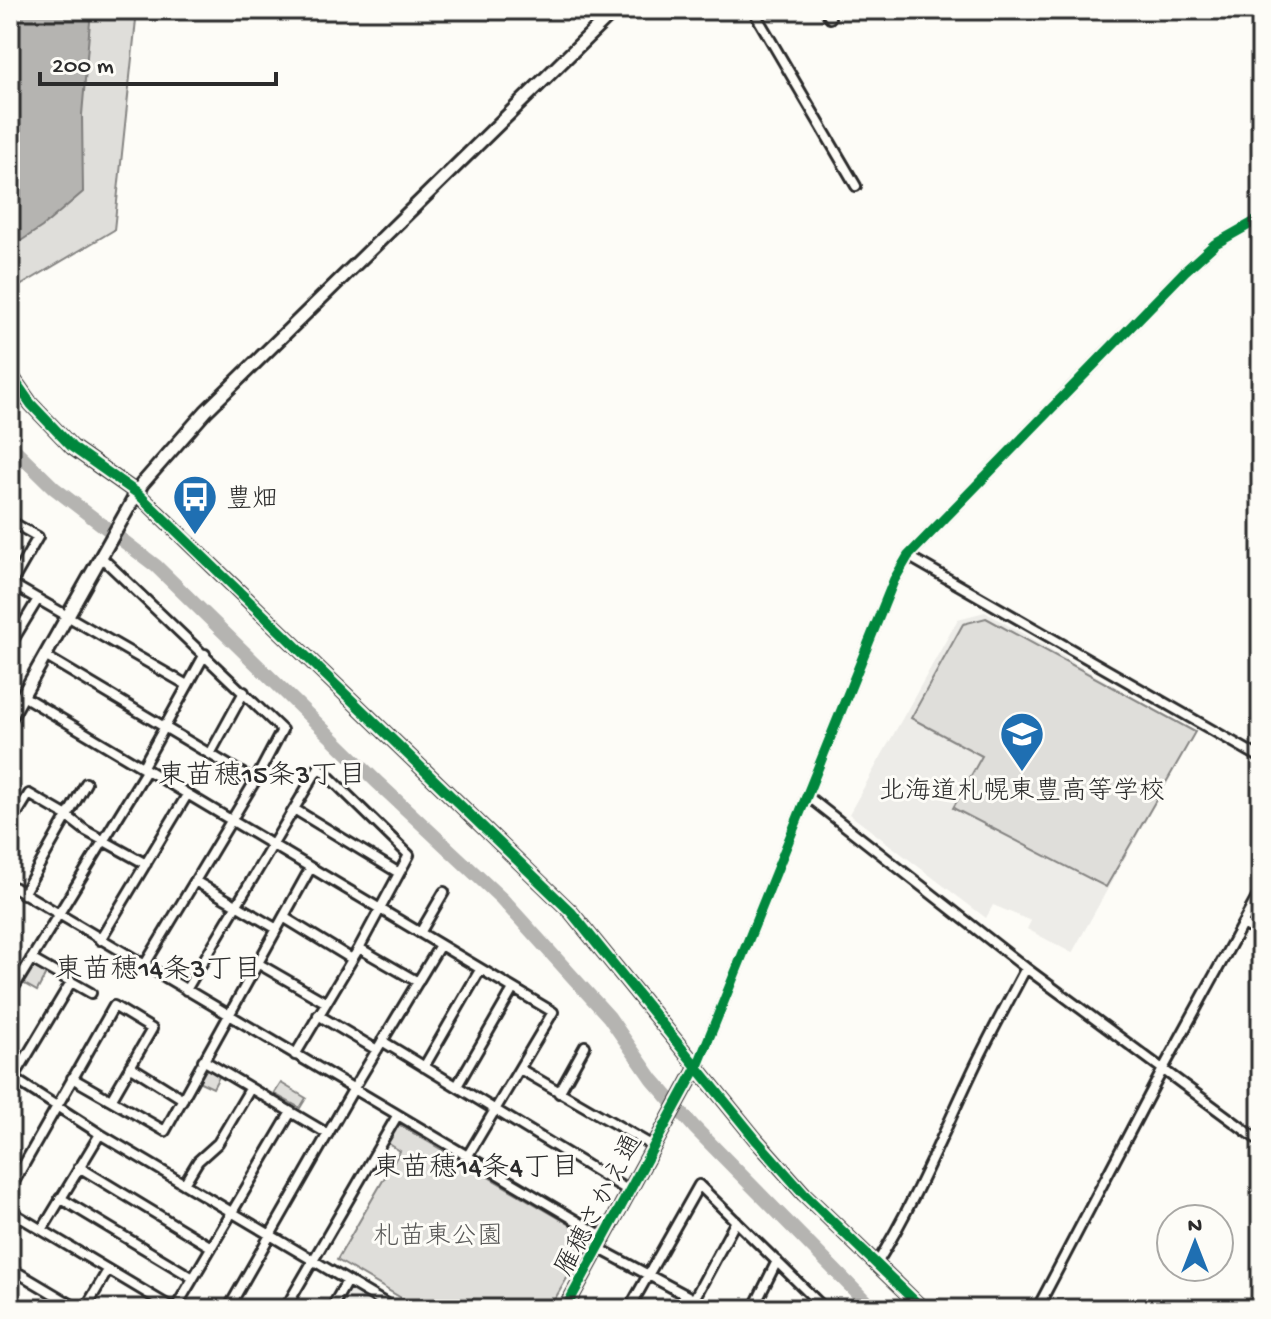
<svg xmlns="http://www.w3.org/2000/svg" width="1271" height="1319" font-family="'Gochi Hand','Klee One',sans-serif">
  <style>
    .built { fill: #edece8 }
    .green { fill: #dfdeda; stroke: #858482; stroke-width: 2 }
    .water { fill: #b5b4b1; stroke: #7e7d7b; stroke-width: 2 }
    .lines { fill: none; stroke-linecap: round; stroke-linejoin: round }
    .river { stroke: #b5b4b1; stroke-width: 14 }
    .street-casing { stroke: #2b2b2b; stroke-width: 14 }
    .secondary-casing { stroke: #2b2b2b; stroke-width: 17 }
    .street { stroke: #fdfcf7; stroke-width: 8 }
    .secondary { stroke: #fdfcf7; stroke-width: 11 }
    .cycleway-casing { stroke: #fdfcf7; stroke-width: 15 }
    .cycleway { stroke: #00873e; stroke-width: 10 }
    .labels { text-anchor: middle; stroke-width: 6; stroke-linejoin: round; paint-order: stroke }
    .poi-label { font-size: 26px; fill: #2b2b2b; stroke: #fdfcf7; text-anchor: start }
    .street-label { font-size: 26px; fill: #2b2b2b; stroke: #fdfcf7 }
    .park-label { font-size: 26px; fill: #585857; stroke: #fdfcf7 }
    .neighbourhood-label { font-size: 28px; fill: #2b2b2b; stroke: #fdfcf7 }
  </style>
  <rect width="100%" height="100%" fill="#fdfcf7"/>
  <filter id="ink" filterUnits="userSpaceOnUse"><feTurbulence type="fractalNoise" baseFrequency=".0125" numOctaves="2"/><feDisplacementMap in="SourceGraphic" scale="16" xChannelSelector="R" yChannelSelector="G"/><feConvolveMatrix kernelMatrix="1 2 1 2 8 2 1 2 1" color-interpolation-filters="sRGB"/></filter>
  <g filter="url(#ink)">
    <!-- built -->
    <path class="built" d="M 985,612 L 1195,732 L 1072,953 L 1027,929 L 1031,921 L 993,905 L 986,918 L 849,814 L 958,619 Z
      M 350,1288 L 384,1309 L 338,1309 Z"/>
    <!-- green -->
    <path class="green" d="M 10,10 L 137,10 L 114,230 L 20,286 L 10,296 Z
      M 986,618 L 1195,732 L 1106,887 L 953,808 L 982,756 L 911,718 L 963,624 Z
      M 32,966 L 46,974 L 37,991 L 23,983 Z
      M 204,1066 L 220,1075 L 213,1088 L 196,1080 Z
      M 281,1083 L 306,1098 L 300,1108 L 274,1094 Z
      M 396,1123 L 591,1237 L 549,1309 L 420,1309 L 337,1260 L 400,1151 L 386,1142 Z"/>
    <!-- water -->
    <path class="water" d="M 10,10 L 91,10 L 82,115 L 83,192 L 42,227 L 10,248 Z"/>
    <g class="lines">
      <!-- river -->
      <path class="river" d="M 10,445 L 54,488 L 156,566 L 377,782 L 502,899 L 609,1017 L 652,1079 L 694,1127 L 873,1309"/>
      <!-- street casing -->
      <g class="street-casing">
        <path id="street" d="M 753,10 L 856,186
          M 825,10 L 830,18
          M 10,521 L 38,537 L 11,584
          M 908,556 L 1261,758
          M 101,557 L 282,730 L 255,781 L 144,966
          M 10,583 L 187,685
          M 10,641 L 12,642 L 38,599
          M 45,656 L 255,781
          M 23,696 L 553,1012 L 467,1157
          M 210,754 L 244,692
          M 142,768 L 205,654
          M 807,796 L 1026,968 L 1261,1142
          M 294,809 L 399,873
          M 10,825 L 29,794 L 67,816 L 86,831 L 146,864
          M 195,881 L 277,929
          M 10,885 L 604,1237
          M 23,894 L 86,783
          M 285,918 L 352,959
          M 1243,924 L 1261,934
          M 420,933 L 444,892
          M 100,940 L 187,795
          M 359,948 L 418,982
          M 31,959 L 91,993
          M 259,964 L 325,1002
          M 186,990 L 319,767 L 409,855 L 359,948 L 295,1055
          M 10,994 L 146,771
          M 318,1015 L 377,1050
          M 382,1041 L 629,1191
          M 203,1060 L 328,1134
          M 698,1065 L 894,580 L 908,556 L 1185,271 L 1215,244 L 1261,218
          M 130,1066 L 183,1099
          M 424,1067 L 480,970
          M 520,1069 L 653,1146
          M 10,1076 L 100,1134 L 395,1309
          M 72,1078 L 165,1131 L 310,869
          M 13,1079 L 71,982
          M 457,1086 L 513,989
          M 10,1091 L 16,1080
          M 559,1093 L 585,1046
          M 79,1167 L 211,1247
          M 184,1184 L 198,1161 L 218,1143 L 250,1089
          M 10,1189 L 114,1006 L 152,1029 L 111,1100
          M 60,1198 L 193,1278
          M 10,1211 L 174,1309
          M 42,1230 L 100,1134
          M 598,1248 L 712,1309
          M 876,1265 C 915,1202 943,1133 975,1066 C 991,1033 1009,1000 1026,968
          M 10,1268 L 79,1309
          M 694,1299 L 736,1221
          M 85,1309 L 108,1270
          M 175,1309 L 291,1112
          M 228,1309 L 354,1088 L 440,945
          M 285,1309 L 397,1116
          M 331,1309 L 347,1281
          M 629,1309 L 699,1185 L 825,1309
          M 753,1309 L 777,1261
          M 1037,1309 L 1163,1069 L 1261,890"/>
      </g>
      <!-- secondary casing -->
      <g class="secondary-casing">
        <path id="secondary" d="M 10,374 L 31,404 L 72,447 L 137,493 L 571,912 L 757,1141 L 804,1194 L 923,1309
          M 10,718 L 142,484 L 206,411 L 615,10
          M 565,1309 L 698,1065"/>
      </g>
      <!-- street -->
      <use href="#street" class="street"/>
      <!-- secondary -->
      <use href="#secondary" class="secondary"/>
      <!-- cycleway casing -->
      <g class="cycleway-casing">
        <path id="cycleway" d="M 10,374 L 31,404 L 72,447 L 137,493 L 571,912 L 757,1141 L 804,1194 L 923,1309
          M 565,1309 L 698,1065 L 894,580 L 908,556 L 1185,271 L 1215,244 L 1261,218"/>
      </g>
      <!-- cycleway -->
      <use href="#cycleway" class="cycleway"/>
    </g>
  </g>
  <!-- icons -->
  <defs>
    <g id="bus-pin" transform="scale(2.3)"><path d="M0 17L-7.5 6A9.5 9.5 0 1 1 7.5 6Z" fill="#1f6fb2" stroke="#fdfcf7"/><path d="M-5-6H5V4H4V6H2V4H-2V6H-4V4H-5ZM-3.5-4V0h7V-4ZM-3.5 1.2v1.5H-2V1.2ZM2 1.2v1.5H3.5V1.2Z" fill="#fff"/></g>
    <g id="school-pin" transform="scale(2.3)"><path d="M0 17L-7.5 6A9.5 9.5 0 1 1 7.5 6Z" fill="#1f6fb2" stroke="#fdfcf7"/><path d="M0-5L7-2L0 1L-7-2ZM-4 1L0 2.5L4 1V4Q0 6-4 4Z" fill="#fff"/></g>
  </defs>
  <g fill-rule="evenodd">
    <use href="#bus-pin" x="195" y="497"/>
    <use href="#school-pin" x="1022" y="734"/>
  </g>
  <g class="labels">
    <!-- poi labels -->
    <g class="poi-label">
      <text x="226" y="506">豊畑</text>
      <text x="1022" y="798" text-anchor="middle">北海道札幌東豊高等学校</text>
    </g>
    <!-- street labels -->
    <g class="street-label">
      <text transform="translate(597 1204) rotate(-62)" y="9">雁穂さかえ通</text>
    </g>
    <!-- park labels -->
    <g class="park-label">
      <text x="438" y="1243">札苗東公園</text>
    </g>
    <!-- neighbourhood labels -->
    <g class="neighbourhood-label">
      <text x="262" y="783">東苗穂15条3丁目</text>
      <text x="158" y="977">東苗穂14条3丁目</text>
      <text x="476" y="1175">東苗穂14条4丁目</text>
    </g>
  </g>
  <!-- margin -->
  <rect width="1271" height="1319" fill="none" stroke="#fdfcf7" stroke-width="40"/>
  <rect x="20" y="20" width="1231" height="1279" fill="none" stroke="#2b2b2b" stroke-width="3" filter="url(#ink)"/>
  <!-- north arrow -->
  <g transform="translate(1195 1243)"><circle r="38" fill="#fdfcf7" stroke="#a9a8a5" stroke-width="2"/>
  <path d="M0-6L14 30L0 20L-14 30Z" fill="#1f6fb2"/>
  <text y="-12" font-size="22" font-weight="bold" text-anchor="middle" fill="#2b2b2b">N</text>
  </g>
  <!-- scale -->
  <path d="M40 72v12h236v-12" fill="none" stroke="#2b2b2b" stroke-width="4"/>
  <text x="52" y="72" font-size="24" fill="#2b2b2b" stroke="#fdfcf7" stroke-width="6" paint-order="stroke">200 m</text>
</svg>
